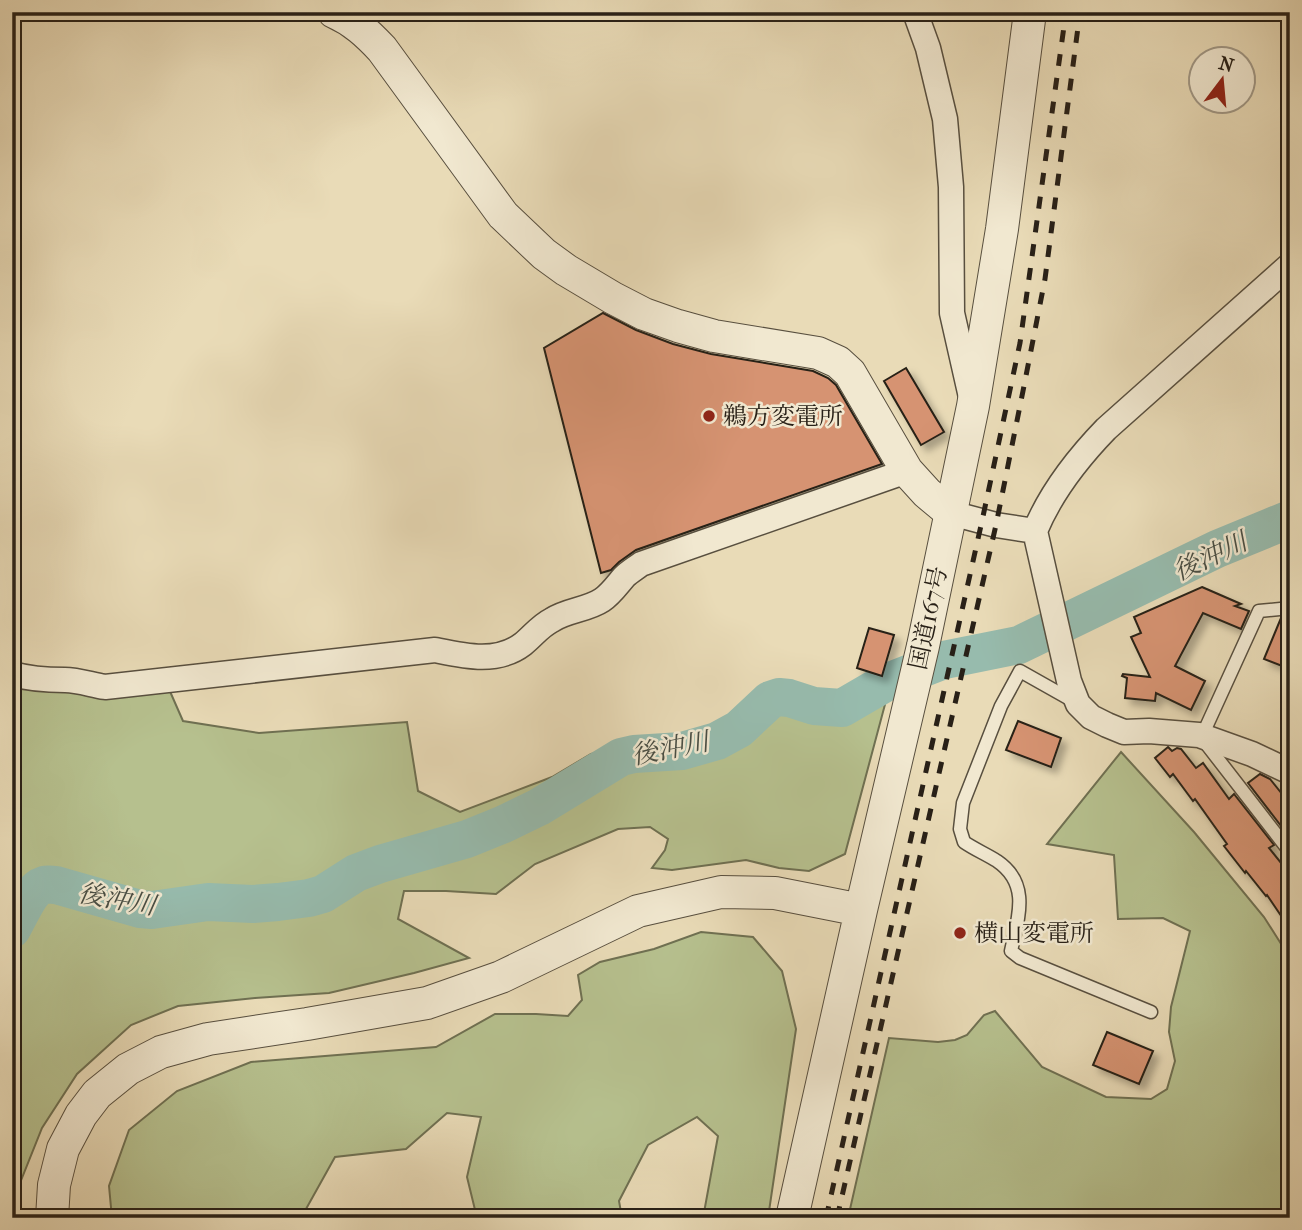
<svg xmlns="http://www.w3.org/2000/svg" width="1302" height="1230" font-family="'IM FELL French Canon','Noto Serif JP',serif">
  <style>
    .green { fill: #b6c08e; stroke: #6f7052; stroke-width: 2 }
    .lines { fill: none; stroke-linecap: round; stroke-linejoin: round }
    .river { stroke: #97bbad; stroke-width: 38 }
    .building { fill: #d69372; stroke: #282017; stroke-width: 2; filter: url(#shadow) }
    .service-casing { stroke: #584f3f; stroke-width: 15 }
    .minor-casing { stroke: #584f3f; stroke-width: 27 }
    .tertiary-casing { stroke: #584f3f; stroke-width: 34 }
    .service { stroke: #f1e8d0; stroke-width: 12 }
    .minor { stroke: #f1e8d0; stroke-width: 24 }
    .tertiary { stroke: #f1e8d0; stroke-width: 32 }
    .rail { stroke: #282017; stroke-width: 5; stroke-dasharray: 12 12; stroke-linecap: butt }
    .poi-dot { fill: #8f2418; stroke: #f1e8d0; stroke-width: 2.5 }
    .labels { text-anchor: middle; stroke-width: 5; stroke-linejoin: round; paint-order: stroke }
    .poi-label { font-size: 24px; fill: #282017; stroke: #f1e8d0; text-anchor: start }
    .street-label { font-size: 24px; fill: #282017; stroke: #f1e8d0 }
    .water-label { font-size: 26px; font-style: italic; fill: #494e44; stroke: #f1e8d0 }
  </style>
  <defs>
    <filter id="shadow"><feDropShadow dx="6" dy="6" stdDeviation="3.5" flood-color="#0004"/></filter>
  </defs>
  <rect width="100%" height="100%" fill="#e9dbb7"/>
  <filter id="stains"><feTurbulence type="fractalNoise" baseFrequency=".00286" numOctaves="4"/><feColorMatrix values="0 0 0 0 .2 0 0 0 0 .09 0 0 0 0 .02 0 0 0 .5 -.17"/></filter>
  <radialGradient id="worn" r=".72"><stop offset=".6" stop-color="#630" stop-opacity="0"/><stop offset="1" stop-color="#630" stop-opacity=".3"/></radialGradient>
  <!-- green -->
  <path class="green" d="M 12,664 L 58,677 L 165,680 L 183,721 L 259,733 L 407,722 L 418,791 L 460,812 L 552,777 L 591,754 L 635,745 L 709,736 L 738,721 L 777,711 L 844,723 L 874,696 L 887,697 L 845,854 L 809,871 L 779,868 L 746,860 L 672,870 L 652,868 L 665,850 L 668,839 L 650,827 L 618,829 L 535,864 L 496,894 L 446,891 L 404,891 L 398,919 L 469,958 L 414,973 L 329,993 L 255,998 L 178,1006 L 131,1025 L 77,1074 L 42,1128 L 18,1188 L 14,1218 L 12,1218 Z
    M 1121,752 L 1194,832 L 1264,917 L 1290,958 L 1290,1218 L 848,1218 L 889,1038 L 938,1042 L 955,1040 L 967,1035 L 984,1015 L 995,1011 L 1042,1067 L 1106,1097 L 1151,1099 L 1167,1089 L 1175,1061 L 1169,1032 L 1171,1007 L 1190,931 L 1163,918 L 1118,919 L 1114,855 L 1047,844 Z
    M 701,932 L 753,937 L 782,971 L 796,1029 L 768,1218 L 703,1218 L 718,1136 L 697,1117 L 648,1145 L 619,1201 L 622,1218 L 477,1218 L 467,1177 L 481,1117 L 447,1113 L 406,1149 L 335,1157 L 301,1218 L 112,1218 L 109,1186 L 129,1130 L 177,1091 L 251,1062 L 436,1047 L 495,1014 L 536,1014 L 568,1016 L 582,1000 L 578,975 L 600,962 L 654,949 Z"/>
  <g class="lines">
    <!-- river -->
    <path class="river" d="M 12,929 C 19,917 30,889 44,885 C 48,884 52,885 56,885 L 140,909 L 152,910 L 208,902 L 253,904 L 278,902 L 309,898 L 323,894 L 356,873 L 380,864 L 467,839 L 504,824 L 539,807 L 621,757 L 634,754 L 682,751 L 717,741 L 739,729 L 770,700 L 779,697 L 789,698 L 814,706 L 842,708 L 885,683 L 944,660 L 1019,645 L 1217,549 L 1290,519"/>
  </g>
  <!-- building -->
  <path class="building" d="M 603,313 L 636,330 L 673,344 L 711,354 L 813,371 L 828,378 L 836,385 L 882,464 L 636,550 L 619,562 L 611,570 L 601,573 L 544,348 Z
    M 906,368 L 944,432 L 921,445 L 884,381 Z
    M 1202,587 L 1241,604 L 1235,606 L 1249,611 L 1241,629 L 1203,613 L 1175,666 L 1205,681 L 1191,710 L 1156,693 L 1155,701 L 1125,698 L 1127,678 L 1122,676 L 1123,674 L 1150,677 L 1131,637 L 1141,633 L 1134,617 Z
    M 1290,617 L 1290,669 L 1264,659 L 1281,618 Z
    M 869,628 L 894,635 L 882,676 L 857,668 Z
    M 1018,721 L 1061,738 L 1051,767 L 1006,750 Z
    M 1168,747 L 1172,751 L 1177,748 L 1181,749 L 1196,768 L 1203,763 L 1229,799 L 1234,794 L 1274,845 L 1269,848 L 1290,874 L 1290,929 L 1267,895 L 1266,896 L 1246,871 L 1245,873 L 1224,846 L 1227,844 L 1195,799 L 1193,801 L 1173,774 L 1170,777 L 1155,758 Z
    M 1260,774 L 1270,779 L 1290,804 L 1290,833 L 1288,835 L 1248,783 Z
    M 1107,1032 L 1153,1051 L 1139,1084 L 1093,1065 Z"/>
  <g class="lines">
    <!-- service casing -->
    <g class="service-casing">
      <path id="service" d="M 1075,702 L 1020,671 L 1001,706 L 963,803 L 960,829 L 964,842 C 974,849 986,854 997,861 C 1031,884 1018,918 1011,951 L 1020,958 L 1151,1012
        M 1202,736 L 1259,611 L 1290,608
        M 1204,741 L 1290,852"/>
    </g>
    <!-- minor casing -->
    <g class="minor-casing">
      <path id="minor" d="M 915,12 L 928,48 L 945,119 L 951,187 L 952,313 L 971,397
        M 1290,265 L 1106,429 C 1077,459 1051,492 1035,531 L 1069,681 L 1078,704 L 1091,717 L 1107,725 L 1124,732 L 1149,731 L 1199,735 L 1252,754 L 1290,772
        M 951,513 L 996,525 L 1035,531
        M 12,674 C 30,679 47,680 65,680 C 78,680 92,685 105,687 L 435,650 C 464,656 497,664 523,644 C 533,636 540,626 552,620 C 567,610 587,610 602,600 C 611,594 617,585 624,577 C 629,572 636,568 641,564 L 907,471"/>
    </g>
    <!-- tertiary casing -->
    <g class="tertiary-casing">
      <path id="tertiary" d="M 334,12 C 354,21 367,33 382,49 L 503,215 L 544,254 L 566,270 L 613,298 L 644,314 L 678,326 L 714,336 L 818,353 L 838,362 L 850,373 L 907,471 L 927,493 L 951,513
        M 52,1218 L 54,1185 L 63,1149 L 81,1115 L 97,1094 L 128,1069 L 161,1052 L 208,1039 L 307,1024 L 427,1003 L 501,977 L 638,911 L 721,892 L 775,893 L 861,910
        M 792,1218 L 861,910 L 923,646 L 973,406 L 1002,229 L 1030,12"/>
    </g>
    <!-- service -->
    <use href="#service" class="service"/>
    <!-- minor -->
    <use href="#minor" class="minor"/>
    <!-- tertiary -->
    <use href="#tertiary" class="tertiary"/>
    <!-- rail -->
    <path class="rail" d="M 826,1218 L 982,521 L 1020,343 L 1066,12
      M 837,1218 L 996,525 L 1023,391 L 1045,279 L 1080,12"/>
  </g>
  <!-- markers -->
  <g class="poi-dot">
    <circle cx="709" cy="416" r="7"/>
    <circle cx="960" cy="933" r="7"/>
  </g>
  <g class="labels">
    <!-- poi labels -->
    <g class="poi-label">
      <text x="723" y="424">鵜方変電所</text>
      <text x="974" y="941">横山変電所</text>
    </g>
    <!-- street labels -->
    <g class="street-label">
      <text transform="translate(928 618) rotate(-78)" y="8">国道167号</text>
    </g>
    <!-- water labels -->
    <g class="water-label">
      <text transform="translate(1210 556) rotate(-25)" y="9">後沖川</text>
      <text transform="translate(670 748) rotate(-11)" y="9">後沖川</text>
      <text transform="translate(117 899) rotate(10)" y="9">後沖川</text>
    </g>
  </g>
  <!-- margin -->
  <rect width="1302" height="1230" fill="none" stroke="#e9dbb7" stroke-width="42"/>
  <rect x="14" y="14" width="1274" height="1202" fill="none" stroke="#282017" stroke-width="3.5"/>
  <rect x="21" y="21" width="1260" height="1188" fill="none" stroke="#282017" stroke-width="2"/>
  <!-- north arrow -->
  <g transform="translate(1222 80) rotate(16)"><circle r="33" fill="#f1e8d0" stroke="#a19886" stroke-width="2"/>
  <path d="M0-5L12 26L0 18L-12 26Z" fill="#8f2418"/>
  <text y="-10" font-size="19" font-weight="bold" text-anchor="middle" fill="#282017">N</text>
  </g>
  <rect width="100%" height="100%" filter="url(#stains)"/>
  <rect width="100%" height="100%" fill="url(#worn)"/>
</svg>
